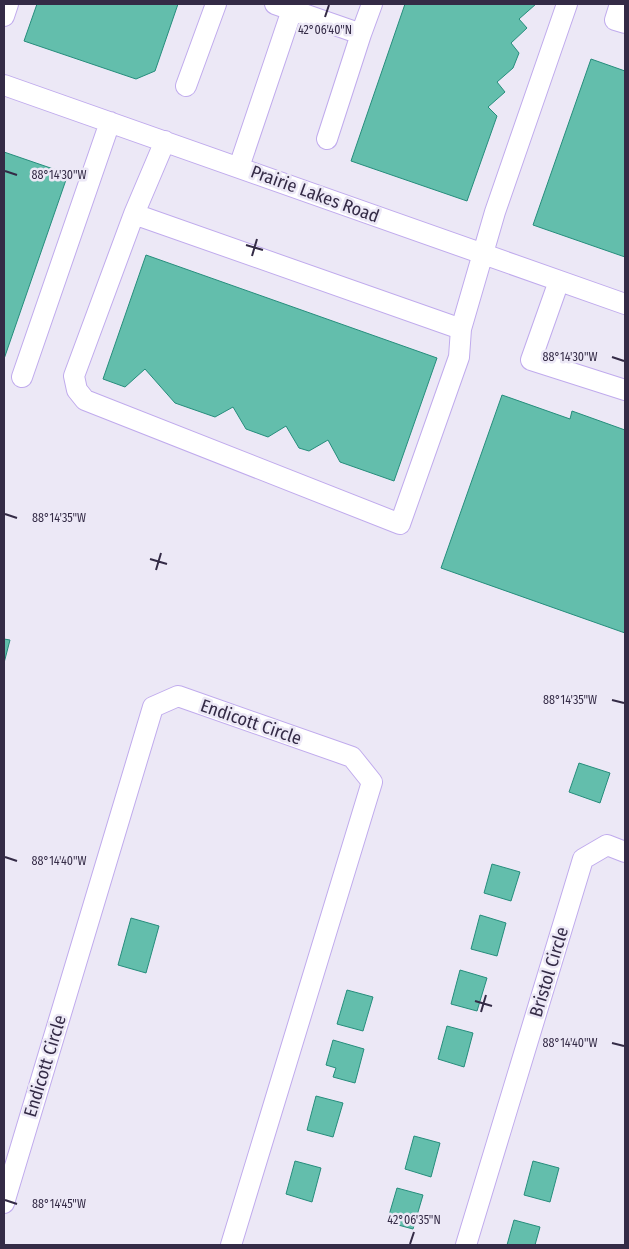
<svg xmlns="http://www.w3.org/2000/svg" width="629" height="1249" font-family="'Fira Sans Condensed',sans-serif">
  <style>
    .building { fill: #63beac; stroke: #268d7c }
    .lines { fill: none; stroke-linecap: round; stroke-linejoin: round }
    .minor-casing { stroke: #c0abed; stroke-width: 22 }
    .minor { stroke: #fff; stroke-width: 20 }
    .ticks { fill: none; stroke: #342b46; stroke-width: 2 }
    .labels { text-anchor: middle; stroke-width: 5; stroke-linejoin: round; paint-order: stroke }
    .street-label { font-size: 18px; fill: #342b46; stroke: #ece8f6 }
    .ticks-label { font-size: 12px; text-anchor: middle; fill: #342b46; stroke: #ece8f6; stroke-width: 5; stroke-linejoin: round; paint-order: stroke }
  </style>
  <rect width="100%" height="100%" fill="#ece8f6"/>
  <!-- building -->
  <path class="building" d="M 37,4 L 178,4 L 155,71 L 136,79 L 24,41 Z
    M 405,4 L 536,4 L 519,19 L 527,28 L 511,43 L 519,53 L 513,68 L 497,82 L 505,92 L 488,107 L 497,116 L 467,201 L 351,161 Z
    M 591,59 L 625,71 L 625,257 L 533,225 Z
    M 4,152 L 68,174 L 4,359 Z
    M 146,255 L 437,358 L 394,481 L 340,462 L 328,440 L 309,451 L 299,448 L 286,426 L 268,437 L 246,429 L 233,407 L 215,417 L 175,403 L 145,369 L 125,387 L 103,379 Z
    M 502,395 L 570,419 L 572,411 L 625,430 L 625,633 L 441,568 Z
    M 4,639 L 10,640 L 4,663 Z
    M 579,763 L 610,773 L 600,803 L 569,792 Z
    M 492,864 L 520,872 L 511,901 L 484,893 Z
    M 480,915 L 506,923 L 497,956 L 471,949 Z
    M 131,918 L 159,926 L 146,973 L 118,965 Z
    M 460,970 L 487,978 L 477,1011 L 451,1004 Z
    M 347,990 L 373,997 L 363,1031 L 337,1024 Z
    M 447,1026 L 473,1033 L 464,1067 L 438,1059 Z
    M 333,1040 L 364,1049 L 355,1083 L 333,1077 L 336,1068 L 326,1065 Z
    M 316,1096 L 343,1103 L 333,1137 L 307,1130 Z
    M 414,1136 L 440,1143 L 431,1177 L 405,1169 Z
    M 295,1161 L 321,1168 L 312,1202 L 286,1194 Z
    M 533,1161 L 559,1168 L 550,1202 L 524,1195 Z
    M 397,1188 L 423,1195 L 413,1229 L 387,1222 Z
    M 514,1220 L 540,1227 L 535,1245 L 507,1245 Z"/>
  <g class="lines">
    <!-- minor casing -->
    <g class="minor-casing">
      <path id="minor" d="M 275,4 L 361,34 L 327,139
        M 620,4 L 615,20 L 625,23
        M 4,16 L 8,4
        M 361,34 L 372,4
        M 4,85 L 625,304
        M 186,86 L 216,4
        M 165,141 L 134,214 L 461,329 L 495,212 L 567,4
        M 239,167 L 294,4
        M 134,214 L 74,376 L 77,390 L 85,400 L 400,524 L 459,357 L 461,329
        M 559,281 L 531,360 L 625,390
        M 22,377 L 110,122
        M 4,1203 L 153,707 L 178,696 L 352,757 L 372,782 L 231,1245
        M 466,1245 L 583,859 L 607,845 L 625,852"/>
    </g>
    <!-- minor -->
    <use href="#minor" class="minor"/>
  </g>
  <!-- ticks -->
  <path class="ticks" d="M 325,17 L 329,5M 5,171 L 17,175M 246,245 L 263,250M 252,256 L 257,239M 612,357 L 624,361M 5,514 L 17,518M 150,559 L 167,564M 156,570 L 161,553M 612,700 L 624,703M 5,857 L 17,861M 475,1001 L 492,1006M 481,1012 L 486,995M 612,1043 L 624,1046M 5,1200 L 17,1204M 410,1244 L 414,1232"/>
  <g class="labels">
    <!-- street labels -->
    <g class="street-label">
      <text transform="translate(315 194) rotate(20)" y="6">Prairie Lakes Road</text>
      <text transform="translate(251 722) rotate(19)" y="6">Endicott Circle</text>
      <text transform="translate(549 972) rotate(-73)" y="6">Bristol Circle</text>
      <text transform="translate(45 1066) rotate(-73)" y="6">Endicott Circle</text>
    </g>
  </g>
  <g class="ticks-label">
    <text x="325" y="34">42°06'40"N</text>
    <text x="59" y="179">88°14'30"W</text>
    <text x="570" y="361">88°14'30"W</text>
    <text x="59" y="522">88°14'35"W</text>
    <text x="570" y="704">88°14'35"W</text>
    <text x="59" y="865">88°14'40"W</text>
    <text x="570" y="1047">88°14'40"W</text>
    <text x="59" y="1208">88°14'45"W</text>
    <text x="414" y="1224">42°06'35"N</text>
  </g>
  <!-- border -->
  <rect width="629" height="1249" fill="none" stroke="#342b46" stroke-width="10"/>
</svg>
